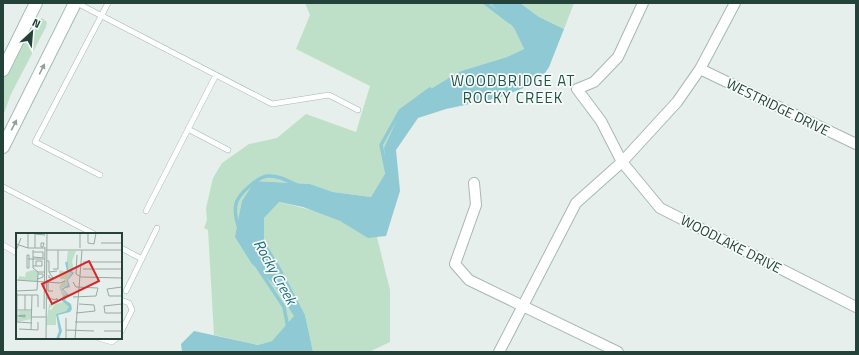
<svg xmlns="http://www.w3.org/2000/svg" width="859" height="355" font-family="'Titillium Web',sans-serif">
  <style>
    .green { fill: #bfe0c8 }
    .water { fill: #8ec9d4 }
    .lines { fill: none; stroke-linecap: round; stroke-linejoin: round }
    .stream { stroke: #8ec9d4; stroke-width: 3.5 }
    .service-casing { stroke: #a8b8b2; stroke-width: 6 }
    .minor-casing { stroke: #a8b8b2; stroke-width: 12 }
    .secondary-casing { stroke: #a4bbb3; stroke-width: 14 }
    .service { stroke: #fff; stroke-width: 5 }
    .minor { stroke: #fff; stroke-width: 10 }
    .secondary { stroke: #fff; stroke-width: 12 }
    .oneway { fill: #92a09c }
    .labels { text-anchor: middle; stroke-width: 3.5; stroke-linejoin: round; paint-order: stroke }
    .street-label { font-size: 14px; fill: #24423a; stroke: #f7fbf9 }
    .neighbourhood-label { font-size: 15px; letter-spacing: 1px; fill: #1f5548; stroke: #f7fbf9 }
    .water-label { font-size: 15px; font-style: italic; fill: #1c6f80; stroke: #f7fbf9 }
    .inset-river { fill: none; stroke: #8ec9d4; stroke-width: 2 }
    .inset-road { fill: none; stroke: #98aaa4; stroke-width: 1 }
    .view { fill: #d62828; fill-opacity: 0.15; stroke: #d62828; stroke-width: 2 }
    .inset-edge { fill: none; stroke: #24423a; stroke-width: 2 }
  </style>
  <rect width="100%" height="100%" fill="#e6efeb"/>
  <!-- green -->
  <path class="green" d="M 305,3 L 490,3 L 514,28 L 524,49 L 507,57 L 461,71 L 384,148 L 386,172 L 371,197 L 333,192 L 310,184 L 255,181 L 252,264 L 273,284 L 295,316 L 272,341 L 258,345 L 214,335 L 208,230 L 204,228 L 207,220 L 206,208 L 213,178 L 222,163 L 249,144 L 277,138 L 306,114 L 356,132 L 370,86 L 296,49 L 310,15 Z
    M 520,3 L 574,3 L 564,29 L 539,17 Z
    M 42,18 L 47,22 L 46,27 L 11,94 L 3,116 L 3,78 L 25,38 Z
    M 278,202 C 299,206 319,212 338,220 C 352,226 362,238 377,237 L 390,290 L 390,342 L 369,352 L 313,352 L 305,315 L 281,268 L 264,240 L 264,218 Z"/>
  <!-- water -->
  <path class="water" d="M 490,3 L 520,3 L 539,17 L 564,29 L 549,67 L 539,82 L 498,98 L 446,109 L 418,118 L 396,150 L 400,191 L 386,236 L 368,238 L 340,221 L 303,207 L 279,202 L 264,218 L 264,240 L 281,268 L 305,315 L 313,352 L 182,352 L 181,344 L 194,331 L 258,345 L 272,341 L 294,316 L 273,284 L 252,264 L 235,237 L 242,201 L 255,181 L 310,184 L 333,192 L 371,197 L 386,172 L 384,148 L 400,113 L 419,96 L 461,71 L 507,57 L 524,49 L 514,28 Z"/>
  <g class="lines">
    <!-- stream -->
    <path class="stream" d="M 485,3 L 510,22
      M 387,174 L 381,145 L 400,111 L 430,89
      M 239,228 C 236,220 234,213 236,204 C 238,194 257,178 267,176 C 278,175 288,181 297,185
      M 258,268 L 284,307 L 288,328"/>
    <!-- service casing -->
    <g class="service-casing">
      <path id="service" d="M 77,3 L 272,104 L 329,95 L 358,110
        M 188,129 L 228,150
        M 100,175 L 35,142 L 108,3
        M 3,187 L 94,234
        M 146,211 L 216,75
        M 3,245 L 17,253
        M 121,248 L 142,259
        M 126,291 L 157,228
        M 121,300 L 129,303 L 132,310 L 121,332
        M 99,338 L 112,342 L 117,338"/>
    </g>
    <!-- minor casing -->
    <g class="minor-casing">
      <path id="minor" d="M 643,3 L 618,57 L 594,82 L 577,89 L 601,121 L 622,162 L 660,208 L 856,307
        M 700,69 L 856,144
        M 474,183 L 476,205 L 455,264 L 469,280 L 618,352
        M 499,352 L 576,203 L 622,162 L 677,102 L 700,69 L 735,3"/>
    </g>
    <!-- secondary casing -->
    <g class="secondary-casing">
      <path id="secondary" d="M 3,70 L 36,3
        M 3,147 L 75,3"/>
    </g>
    <!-- service -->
    <use href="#service" class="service"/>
    <!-- minor -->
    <use href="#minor" class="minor"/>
    <!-- secondary -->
    <use href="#secondary" class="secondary"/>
  </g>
  <!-- one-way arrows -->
  <defs><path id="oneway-solid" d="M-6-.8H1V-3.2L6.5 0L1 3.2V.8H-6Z"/></defs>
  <g class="oneway">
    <use href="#oneway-solid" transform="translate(42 69) rotate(-63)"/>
    <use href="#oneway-solid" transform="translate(14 125) rotate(-63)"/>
  </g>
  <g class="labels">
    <!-- street labels -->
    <g class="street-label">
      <text transform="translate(778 107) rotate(26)" y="5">WESTRIDGE DRIVE</text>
      <text transform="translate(731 244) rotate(27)" y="5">WOODLAKE DRIVE</text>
    </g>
    <!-- neighbourhood labels -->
    <g class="neighbourhood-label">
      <text x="513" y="86">WOODBRIDGE AT<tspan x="513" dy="17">ROCKY CREEK</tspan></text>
    </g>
    <!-- water labels -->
    <g class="water-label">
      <text transform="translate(275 272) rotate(61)" y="5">Rocky Creek</text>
    </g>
  </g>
  <!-- overview -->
  <g transform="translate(16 233)">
    <rect width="106" height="106" fill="#e6efeb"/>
    <path d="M 52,18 L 60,18 L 56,28 L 58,38 L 52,34 ZM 18,37 L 21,38 L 22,48 L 2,47 L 3,43 L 9,44 L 10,39 ZM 43,37 L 56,40 L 51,47 L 52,52 L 45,55 L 46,58 L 51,61 L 47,64 L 43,54 L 49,46 L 44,46 ZM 47,69 L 53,74 L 52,77 L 40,81 L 40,92 L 30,92 L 33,71 L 38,71 L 33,76 L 35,77 L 39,71 ZM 3,78 L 15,78 L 15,86 L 2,89 Z" fill="#bfe0c8"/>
    <path d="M 51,17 L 52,34 L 58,40 L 52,47 L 54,54 L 47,56 L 53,62 L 49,67 L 55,71 L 56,76 L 54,79 L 42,82 L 46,98 L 43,106 L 40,106 L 43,98 L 40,81 L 50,78 L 53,74 L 46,68 L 46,64 L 51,61 L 45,56 L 52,52 L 51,47 L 56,40 L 51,33 Z" fill="#8ec9d4"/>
    <path class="inset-river" d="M 50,29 L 52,38 L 56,39"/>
    <path class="inset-road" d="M 72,0 L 72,10 L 78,11 L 80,0M 25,10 L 28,10 L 27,14 L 25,14 ZM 85,10 L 106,10M 0,11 L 12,15 L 29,15M 12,15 L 12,0M 19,15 L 19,1 L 29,2M 64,15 L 64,0M 17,17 L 17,35 L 22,39 L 29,39M 30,17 L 106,17M 0,18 L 5,5M 11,22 L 13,22 L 13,35 L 11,35 ZM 61,22 L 60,41 L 65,44 L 106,45M 17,24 L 27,25 L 27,19 L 17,19M 12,26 L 29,26M 31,28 L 33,28 L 33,39 L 41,38M 67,29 L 106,29M 17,33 L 26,33 L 26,28 L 20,28 L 20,33M 37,36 L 42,36 L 42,17M 67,36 L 106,36M 33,39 L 37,45 L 33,45 L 33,42M 22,46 L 27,44 L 27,41 L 22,41M 0,47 L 44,50 L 49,48M 32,47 L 32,58 L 37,58M 106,54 L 91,56 L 93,63 L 106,63M 0,58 L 21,57 L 22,39M 1,60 L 1,89 L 16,90M 1,62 L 22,62 L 22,74M 9,62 L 9,77M 57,64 L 80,63 L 82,55 L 60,54 L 57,49M 30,65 L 42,67 L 40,65M 106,71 L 88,73 L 89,80 L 106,80M 28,76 L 29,14M 2,77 L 16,77M 60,80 L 79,78 L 78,72 L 63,71M 1,83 L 9,82 L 9,84 L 3,83M 16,84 L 30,84M 59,89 L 106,89M 3,96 L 22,97 L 22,89M 15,97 L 16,62M 50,97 L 78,98M 88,98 L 106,98M 50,105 L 50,85M 0,106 L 19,106M 30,106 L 31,0M 59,106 L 66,17"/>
    <path class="view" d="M 73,28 L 83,48 L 36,71 L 26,51 Z"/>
    <rect width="106" height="106" class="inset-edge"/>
  </g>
  <!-- border -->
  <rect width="859" height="355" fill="none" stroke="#24423a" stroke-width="8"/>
  <!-- north arrow -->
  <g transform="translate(32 32) rotate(26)" stroke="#f7fbf9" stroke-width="3" paint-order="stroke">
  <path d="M0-3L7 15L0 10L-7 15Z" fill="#24423a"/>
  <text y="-6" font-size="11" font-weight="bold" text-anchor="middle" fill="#24423a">N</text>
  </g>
</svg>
